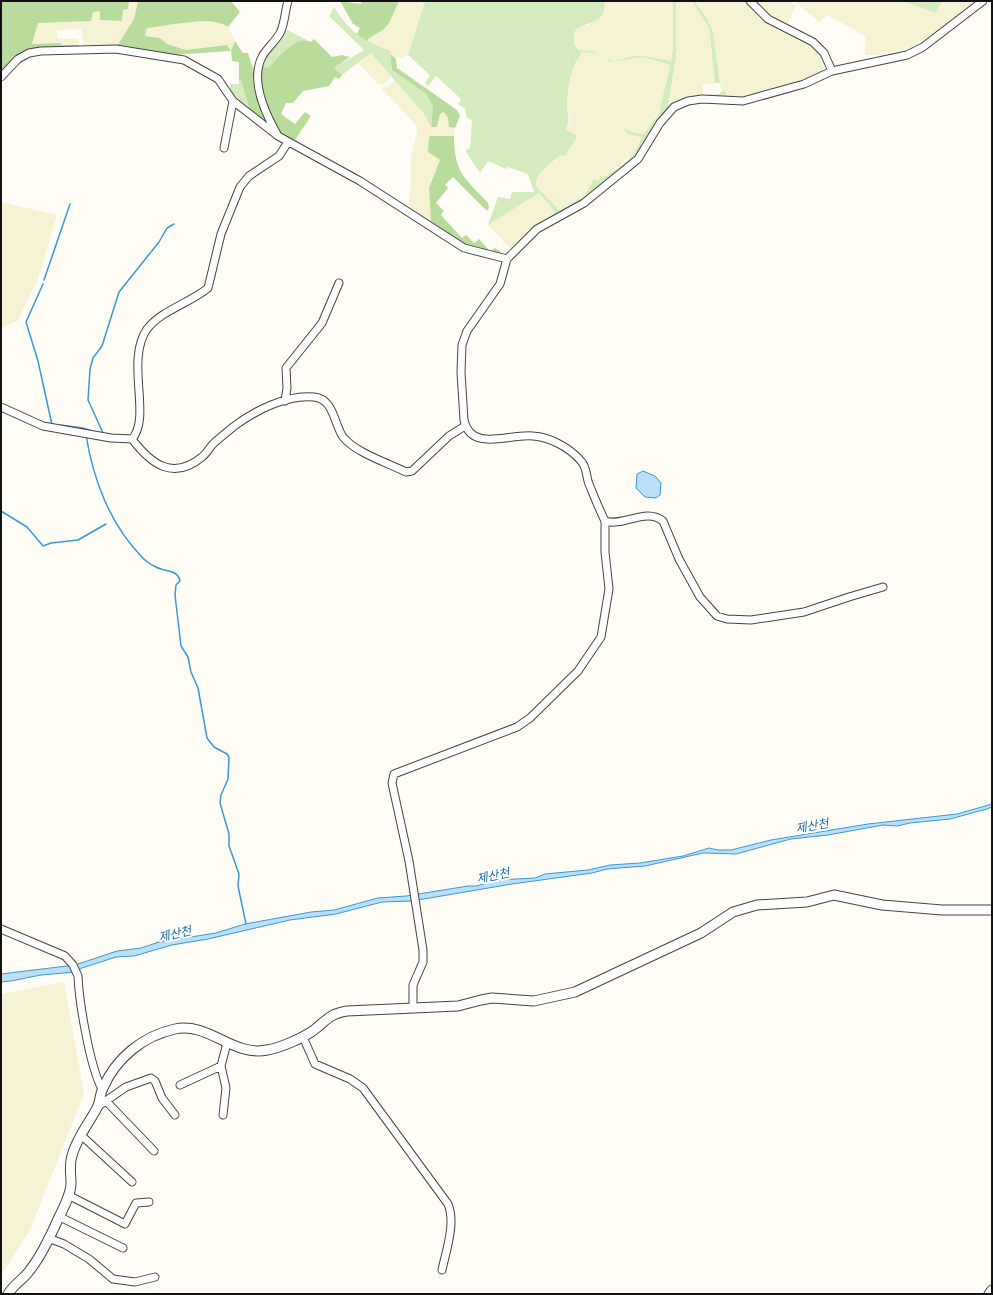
<svg xmlns="http://www.w3.org/2000/svg" width="993" height="1295" font-family="'Times New Roman','Noto Sans KR',serif">
  <style>
    .farmland { fill: #f6f3d4 }
    .green { fill: #d5ebbd; fill-rule: evenodd }
    .forest { fill: #b9dc9c }
    .water { fill: #b9e0f7; stroke: #3f96cf }
    .lines { fill: none; stroke-linecap: round; stroke-linejoin: round }
    .stream { stroke: #3f96cf; stroke-width: 1.5 }
    .minor-casing { stroke: #444; stroke-width: 9 }
    .tertiary-casing { stroke: #444; stroke-width: 11 }
    .minor { stroke: #fff; stroke-width: 7 }
    .tertiary { stroke: #fff; stroke-width: 9 }
    .labels { text-anchor: middle; stroke-width: 4; stroke-linejoin: round; paint-order: stroke }
    .water-label { font-size: 12px; font-style: italic; fill: #1768a6; stroke: #fff }
  </style>
  <rect width="100%" height="100%" fill="#fffdf5"/>
  <!-- farmland -->
  <path class="farmland" d="M 399,1 L 425,1 L 408,55 L 396,59 L 367,41 L 370,36 L 379,33 L 386,28 Z
    M 605,1 L 673,1 L 673,49 L 671,61 L 639,55 L 614,61 L 606,59 L 593,51 L 579,50 L 574,45 L 574,32 L 578,28 L 589,25 L 605,10 Z
    M 676,1 L 692,1 L 706,21 L 709,28 L 715,83 L 703,84 L 703,95 L 682,100 L 668,107 L 676,57 Z
    M 694,1 L 748,1 L 780,29 L 809,44 L 817,51 L 821,58 L 823,72 L 811,79 L 748,98 L 728,99 L 726,92 L 722,92 L 720,83 L 713,32 L 707,18 Z
    M 752,1 L 789,1 L 796,5 L 787,25 L 764,12 Z
    M 794,1 L 902,1 L 936,13 L 942,1 L 980,1 L 934,37 L 929,36 L 911,48 L 877,55 L 865,55 L 865,36 L 828,15 L 819,22 Z
    M 129,2 L 138,2 L 134,19 L 117,46 L 84,47 L 81,29 L 56,30 L 58,39 L 78,39 L 79,45 L 32,44 L 37,23 L 90,21 L 93,11 L 100,11 L 101,20 L 122,21 L 123,10 Z
    M 186,22 L 223,23 L 228,27 L 235,41 L 231,51 L 186,50 L 167,44 L 160,38 L 145,36 L 146,28 Z
    M 580,52 L 594,53 L 610,62 L 643,57 L 670,65 L 665,84 L 663,101 L 653,122 L 644,134 L 636,133 L 625,129 L 630,135 L 641,137 L 637,151 L 613,171 L 595,182 L 593,180 L 585,196 L 559,210 L 536,186 L 535,180 L 543,170 L 547,168 L 552,162 L 554,162 L 576,135 L 566,129 L 570,121 L 567,106 L 569,78 L 581,54 Z
    M 371,53 L 392,77 L 383,84 L 378,84 L 358,63 Z
    M 395,80 L 425,115 L 431,127 L 437,127 L 440,114 L 444,112 L 448,118 L 449,127 L 455,128 L 454,136 L 431,136 L 440,159 L 429,188 L 431,223 L 408,209 L 411,182 L 411,156 L 417,132 L 416,125 L 381,88 L 388,86 Z
    M 539,193 L 555,212 L 549,220 L 512,250 L 488,225 Z
    M 1,202 L 57,215 L 38,279 L 18,320 L 1,329 Z
    M 64,982 L 84,1094 L 30,1230 L 1,1276 L 1,994 Z"/>
  <!-- green -->
  <path class="green" d="M 425,1 L 605,1 C 605,28 586,19 574,32 L 574,45 L 579,50 L 593,51 L 605,59 L 614,61 L 639,55 L 671,61 L 673,49 L 673,1 L 676,1 L 676,57 L 668,106 L 695,96 L 719,94 L 721,92 L 725,91 L 728,99 L 681,102 L 640,154 L 589,197 L 549,220 L 555,212 L 539,193 L 488,225 L 498,197 L 510,199 L 512,192 L 534,192 L 528,174 L 508,167 L 506,169 L 488,161 L 480,173 L 466,152 L 467,149 L 470,148 L 472,120 L 467,118 L 465,109 L 458,104 L 461,99 L 436,76 L 428,86 L 425,83 L 430,75 L 408,55 ZM 580,52 L 594,53 L 610,62 L 643,57 L 670,65 L 659,113 L 644,134 L 636,133 L 622,128 L 630,135 L 641,137 C 637,159 615,171 596,181 L 596,179 L 593,180 L 585,196 L 559,210 L 536,186 C 535,172 552,164 560,155 L 565,156 L 576,139 L 576,135 L 566,129 C 571,118 567,115 567,104 C 568,85 570,70 581,54 Z
    M 692,1 L 694,1 L 707,18 L 713,32 L 720,83 L 715,83 L 709,28 Z
    M 902,1 L 942,1 L 936,13 Z
    M 334,7 C 348,31 365,41 390,51 L 392,70 L 426,94 L 433,107 L 431,127 L 425,115 L 371,53 L 342,75 L 334,68 L 364,50 L 329,16 Z
    M 287,30 L 307,40 C 288,45 282,56 268,68 L 262,66 L 271,48 Z
    M 239,80 L 241,80 L 250,111 L 230,92 L 230,84 L 239,84 Z"/>
  <!-- forest -->
  <path class="forest" d="M 1,1 L 231,1 L 240,12 L 228,27 C 213,15 166,26 147,28 L 145,36 L 160,38 L 167,44 L 186,50 L 227,45 L 231,51 L 235,41 L 243,53 L 248,53 L 272,128 L 250,111 L 241,80 L 239,80 L 239,62 L 232,61 L 231,51 L 170,55 L 117,46 L 134,19 L 138,2 L 129,2 L 128,9 L 123,10 L 122,21 L 100,20 L 100,11 L 93,12 L 91,21 L 38,23 L 32,44 L 61,43 L 61,45 L 79,45 L 79,47 L 41,49 L 1,73 Z
    M 340,1 L 361,4 L 361,1 L 399,1 C 395,9 391,23 384,29 C 378,34 371,35 367,41 L 357,34 L 360,28 L 353,24 Z
    M 314,39 L 332,57 L 342,55 L 350,57 L 334,68 L 342,75 L 339,79 L 335,77 L 329,86 L 303,91 L 293,103 L 286,103 L 281,114 L 295,124 L 305,112 L 311,116 L 293,143 L 279,134 L 262,98 L 261,76 L 262,66 L 268,68 C 278,59 295,34 311,42 Z
    M 390,54 L 396,59 L 397,68 L 457,110 L 460,116 L 455,128 L 449,127 L 448,118 L 444,112 L 440,114 L 437,127 L 431,127 L 433,107 L 426,94 L 392,70 Z
    M 431,136 L 454,136 C 454,173 465,178 488,203 L 489,208 L 487,211 L 453,177 L 445,185 L 448,188 L 436,203 L 444,211 L 441,215 L 462,238 L 466,235 L 474,243 L 479,239 L 490,251 L 495,248 L 500,251 L 502,256 L 465,247 L 431,223 L 429,188 L 440,160 L 428,152 L 429,137 Z"/>
  <!-- water -->
  <path class="water" d="M 643,471 L 655,476 L 661,483 L 660,495 L 656,498 L 645,497 L 636,488 L 637,474 Z
    M 992,804 L 992,807 L 987,809 L 950,819 L 910,823 L 897,826 L 883,825 L 828,835 L 791,839 L 736,854 L 703,853 L 645,866 L 607,869 L 592,873 L 512,884 L 412,901 L 382,902 L 336,914 L 290,920 L 208,939 L 172,945 L 134,956 L 116,957 L 82,968 L 76,972 L 41,975 L 11,981 L 1,982 L 1,974 L 75,965 L 117,951 L 141,948 L 159,942 L 216,933 L 245,924 L 311,912 L 334,910 L 378,898 L 406,896 L 468,886 L 476,886 L 498,880 L 535,878 L 545,874 L 588,870 L 610,865 L 640,863 L 683,856 L 709,848 L 718,850 L 731,850 L 771,840 L 868,824 L 957,814 Z"/>
  <g class="lines">
    <!-- stream -->
    <path class="stream" d="M 44,280 L 70,204
      M 43,284 L 26,322 L 38,361 L 52,425
      M 60,425 L 83,428 L 95,432
      M 101,433 L 103,433 L 88,400 L 90,369 L 93,358 L 102,346 L 119,292 L 159,242 L 167,228 L 174,224
      M 86,435 C 93,479 110,524 141,556 C 144,560 151,565 156,567 C 164,572 178,569 180,581 L 176,585 L 175,595 L 181,646 L 188,657 L 191,672 L 198,688 L 207,738 L 214,747 L 227,754 L 229,757 L 228,779 L 221,795 L 220,803 L 229,834 L 229,846 L 239,874 L 238,886 L 246,924
      M 1,511 L 27,527 L 43,546 L 51,543 L 78,540 L 106,524"/>
    <!-- minor casing -->
    <g class="minor-casing">
      <path id="minor" d="M 750,1 L 768,19 L 813,42 L 824,53 L 832,71
        M 1,77 L 18,59 L 29,53 L 41,51 L 116,49 L 184,60 L 218,79 L 233,101 L 278,136 L 360,181 L 464,248 L 507,259 L 537,229 L 584,203 L 638,159 L 660,123 L 674,107 L 688,101 L 702,99 L 743,101 L 804,84 L 832,71 L 907,55 L 923,47 L 983,1
        M 277,134 C 265,113 249,79 263,55 C 268,47 277,40 281,31 C 285,21 285,11 288,1
        M 224,148 L 233,101
        M 507,259 L 500,284 L 467,331 L 462,345 L 461,372 L 464,420 C 471,453 510,433 533,436 C 550,437 570,448 581,461 C 587,467 586,477 589,484 C 594,496 599,509 605,521 C 623,527 646,507 663,521 L 679,559 L 700,597 L 717,616 L 727,619 L 751,620 L 804,612 L 849,597 L 883,587
        M 285,401 L 287,388 L 286,368 L 322,323 L 339,283
        M 1,407 L 43,426 L 111,438 L 132,439 C 151,464 173,481 202,457 C 206,454 209,449 212,445 C 218,439 226,433 233,427 C 254,411 287,394 314,397 C 334,399 334,424 343,437 C 356,453 388,463 406,472 L 412,471 L 449,436 L 465,426
        M 132,439 C 152,417 125,361 147,329 C 162,310 190,303 208,288 L 221,234 L 240,187 L 249,176 L 279,156 L 288,142
        M 1,929 L 65,956 L 73,965 L 78,976 C 79,1002 90,1067 102,1089
        M 413,1008 L 413,985 L 423,962 L 423,950 L 409,861 L 392,783 L 394,774 L 517,727 L 530,718 L 578,671 L 601,637 L 609,589 L 605,552 L 605,521
        M 303,1037 L 315,1064 L 350,1079 L 363,1088 L 448,1204 C 456,1223 446,1251 442,1270
        M 180,1085 L 221,1066
        M 106,1101 L 154,1151
        M 97,1107 L 126,1087 L 151,1078 L 155,1081 L 162,1098 L 175,1115
        M 223,1115 L 226,1088 L 221,1066 L 227,1043
        M 82,1136 L 132,1182
        M 68,1195 L 125,1224 L 136,1203 L 149,1202
        M 60,1217 L 123,1248
        M 48,1238 L 64,1244 L 89,1259 L 113,1279 L 135,1282 L 155,1277"/>
    </g>
    <!-- tertiary casing -->
    <g class="tertiary-casing">
      <path id="tertiary" d="M 8,1294 C 14,1284 24,1279 30,1270 C 41,1256 52,1233 59,1217 C 64,1207 71,1194 71,1183 C 71,1174 69,1165 72,1156 C 76,1139 89,1123 97,1108 C 100,1102 100,1094 103,1088 C 116,1058 143,1036 175,1029 C 209,1022 233,1057 267,1050 C 280,1048 303,1038 314,1030 C 327,1020 329,1014 347,1011 L 458,1006 L 481,1000 L 492,998 L 534,1001 L 575,992 L 701,933 L 733,912 L 757,905 L 807,902 L 834,895 L 882,905 L 942,910 L 992,910
        M 989,1294 L 992,1290"/>
    </g>
    <!-- minor -->
    <use href="#minor" class="minor"/>
    <!-- tertiary -->
    <use href="#tertiary" class="tertiary"/>
  </g>
  <g class="labels">
    <!-- water labels -->
    <g class="water-label">
      <text transform="translate(812 826) rotate(-10)" y="4">제산천</text>
      <text transform="translate(493 876) rotate(-11)" y="4">제산천</text>
      <text transform="translate(175 934) rotate(-13)" y="4">제산천</text>
    </g>
  </g>
  <!-- border -->
  <rect width="993" height="1295" fill="none" stroke="#111111" stroke-width="4"/>
</svg>
